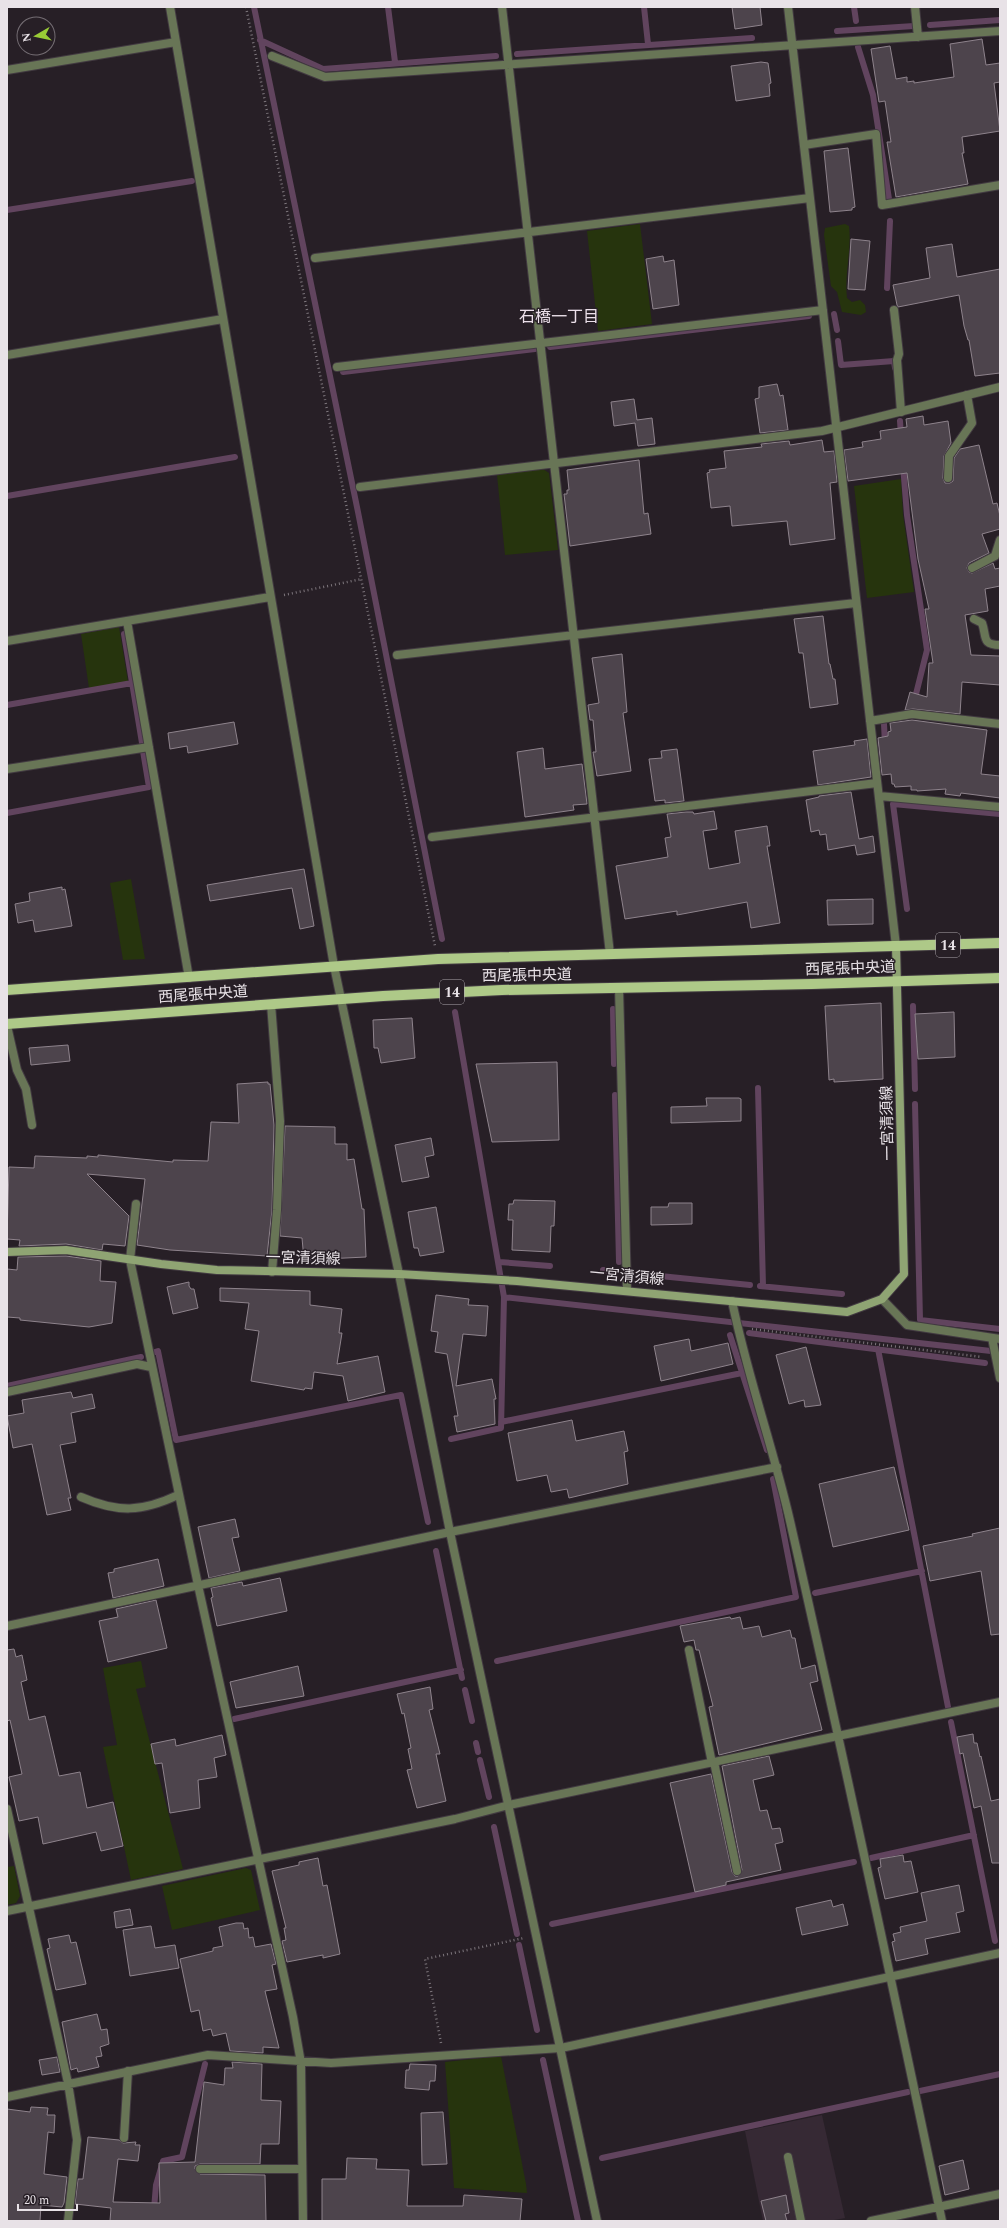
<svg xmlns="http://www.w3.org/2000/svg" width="1007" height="2228" font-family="Spectral,'Noto Sans JP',serif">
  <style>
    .built { fill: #362934 }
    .green { fill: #26340d }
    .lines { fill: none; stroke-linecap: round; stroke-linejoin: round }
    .stream { stroke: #61445e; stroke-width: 6 }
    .building { fill: #4d444c; stroke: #8e838c }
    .service-casing { stroke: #423a41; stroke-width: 10 }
    .minor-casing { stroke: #423a41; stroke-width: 10 }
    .tertiary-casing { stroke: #423a41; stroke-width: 10 }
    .secondary-casing { stroke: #423a41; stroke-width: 10 }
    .primary-casing { stroke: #423a41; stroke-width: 12 }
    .path { stroke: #7d767c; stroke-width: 2.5; stroke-dasharray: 1 3; stroke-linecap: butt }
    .service { stroke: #687556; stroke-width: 8 }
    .minor { stroke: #687556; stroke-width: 8 }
    .tertiary { stroke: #687556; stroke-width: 8 }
    .secondary { stroke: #8fa473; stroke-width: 8 }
    .primary { stroke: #aec988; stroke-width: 10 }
    .labels { text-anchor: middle; stroke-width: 3; stroke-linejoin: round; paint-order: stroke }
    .shield { fill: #271f26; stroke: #aea8ad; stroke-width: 1 }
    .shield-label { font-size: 14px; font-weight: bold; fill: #e8e2e7 }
    .street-label { font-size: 15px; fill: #e8e2e7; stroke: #271f26 }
    .neighbourhood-label { font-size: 16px; fill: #ece0ea; stroke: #271f26 }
  </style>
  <rect width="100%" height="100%" fill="#271f26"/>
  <!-- built -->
  <path class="built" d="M 822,2115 L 845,2218 L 829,2221 L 763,2221 L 745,2131 Z"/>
  <!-- green -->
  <path class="green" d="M 640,224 L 652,324 L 598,331 L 587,231 Z
    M 845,224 L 849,226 C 852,249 844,274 847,298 L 852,302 L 860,300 L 865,305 L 866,312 L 861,315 L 842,312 L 837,292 L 831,286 L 824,235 L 825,228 Z
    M 543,469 L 549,473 L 558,550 L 505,555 L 497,475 Z
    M 901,479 L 903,515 L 914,592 L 867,598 L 854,486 Z
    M 119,627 L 128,682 L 89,688 L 81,634 Z
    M 131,879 L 145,959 L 123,960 L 110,883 Z
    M 141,1661 L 146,1687 L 136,1689 L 183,1869 L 131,1880 L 103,1747 L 117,1745 L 103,1668 Z
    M 14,1866 L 20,1896 L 16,1903 L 7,1905 L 7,1867 Z
    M 246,1868 L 251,1870 L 260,1910 L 172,1930 L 162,1886 Z
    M 501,2056 L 526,2184 L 527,2193 L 454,2188 L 445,2062 Z"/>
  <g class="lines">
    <!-- stream -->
    <path class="stream" d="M 254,7 L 358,512 L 442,939
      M 388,7 L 395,62
      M 644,7 L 648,44
      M 854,7 L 856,21
      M 930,25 L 1000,20
      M 837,31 L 914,26
      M 260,40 L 323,69 L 496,56
      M 858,47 L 873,95 L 889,199
      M 517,54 L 752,38
      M 7,210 L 192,181
      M 887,288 L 890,221
      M 834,314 L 837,330
      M 838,341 L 841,365 L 894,361 L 895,368
      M 550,347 L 809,316
      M 343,372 L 535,349
      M 900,421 L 901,436
      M 903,465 L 907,515 L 927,650 L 912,710
      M 7,496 L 235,457
      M 124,634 L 142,743
      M 7,705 L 132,683
      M 884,724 L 885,744
      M 7,813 L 149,787 L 143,751
      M 907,909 L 893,804 L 1000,814
      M 913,1006 L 915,1089
      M 613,1009 L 614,1064
      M 455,1012 L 504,1297 L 1000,1352
      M 758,1088 L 763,1286
      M 615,1095 L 619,1262
      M 915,1104 L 920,1320 L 1000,1329
      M 499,1262 L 550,1266
      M 603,1270 L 613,1271
      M 640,1274 L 750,1285
      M 760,1286 L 842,1294
      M 749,1333 L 985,1363
      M 730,1335 L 767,1450
      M 878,1349 L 948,1707
      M 155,1352 L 158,1351 L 176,1440 L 401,1395 L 428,1522
      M 7,1386 L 141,1357
      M 501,1422 L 742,1373
      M 451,1439 L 501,1428 L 504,1297
      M 436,1551 L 462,1678
      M 815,1593 L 922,1571
      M 497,1661 L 796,1597 L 773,1479
      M 465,1690 L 472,1721
      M 234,1719 L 461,1670
      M 951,1722 L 995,1941
      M 476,1743 L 478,1752
      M 480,1760 L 489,1797
      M 494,1827 L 517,1934
      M 871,1858 L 974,1835
      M 552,1924 L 854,1862
      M 519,1945 L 537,2030
      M 543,2060 L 578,2221
      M 920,2091 L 1000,2074
      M 602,2158 L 908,2092
      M 153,2221 L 156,2185 L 163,2161 L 182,2157 L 205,2064"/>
  </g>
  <!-- building -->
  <path class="building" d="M 732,7 L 760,7 L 762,25 L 735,29 Z
    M 982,39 L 986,65 L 1000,63 L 1000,82 L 994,83 L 1000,131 L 962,137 L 964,153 L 962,153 L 968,184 L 896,197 L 887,142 L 891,142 L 885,101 L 879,102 L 871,49 L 890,46 L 896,79 L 907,77 L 907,82 L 914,81 L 914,83 L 954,77 L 950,44 Z
    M 761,62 L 768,63 L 771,83 L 769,84 L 770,96 L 736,101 L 731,66 Z
    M 848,148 L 855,207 L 852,208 L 852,210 L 830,212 L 824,151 Z
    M 851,239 L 870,241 L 865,290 L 848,289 Z
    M 952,244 L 957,277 L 1000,269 L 1000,373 L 975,376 L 969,340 L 968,340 L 964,326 L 959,295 L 898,307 L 897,305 L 893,285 L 930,278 L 926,248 Z
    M 663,256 L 664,262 L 674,260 L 679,305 L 653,309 L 646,259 Z
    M 777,384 L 780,396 L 783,395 L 788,430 L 760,433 L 755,399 L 759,398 L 759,387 Z
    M 634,399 L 637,420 L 652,418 L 655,444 L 638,446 L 635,423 L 614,426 L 611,402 Z
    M 923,416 L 924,425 L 948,421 L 951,443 L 944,456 L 943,478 L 945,483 L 950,483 L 953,481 L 954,458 L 960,449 L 979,445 L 993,504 L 997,503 L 1000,516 L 1000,529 L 982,534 L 989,553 L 969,563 L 967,568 L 969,572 L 972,573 L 993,563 L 995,569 L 1000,568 L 1000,586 L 985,589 L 988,611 L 965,615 L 971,655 L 1000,656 L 1000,685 L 962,682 L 960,714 L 913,709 L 905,710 L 910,692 L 927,697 L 929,663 L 933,663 L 925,609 L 929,609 L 918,559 L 907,473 L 848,481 L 844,450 L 863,447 L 862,442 L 881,439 L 880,431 L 907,427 L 906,419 Z
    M 822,440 L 824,452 L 834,451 L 837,482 L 830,483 L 835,539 L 790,545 L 787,521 L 732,526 L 730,506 L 711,508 L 707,473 L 710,472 L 709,470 L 726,468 L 724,451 L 762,447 L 761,444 L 789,441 L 790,445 Z
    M 639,460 L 644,514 L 648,513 L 651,534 L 570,546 L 564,494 L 567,494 L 567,490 L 569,490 L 567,470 Z
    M 823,616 L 829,664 L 830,664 L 833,679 L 835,679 L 838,704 L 810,708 L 803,653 L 799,653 L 794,619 Z
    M 622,654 L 627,712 L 623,713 L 631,771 L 597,776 L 593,752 L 596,752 L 593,720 L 590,720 L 588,705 L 599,703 L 592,658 Z
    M 912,720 L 987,730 L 981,774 L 1000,776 L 1000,798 L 961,793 L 960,796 L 945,794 L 946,789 L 917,791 L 917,790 L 911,790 L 911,786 L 895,787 L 894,784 L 892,784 L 891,774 L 882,775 L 878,738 L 888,736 L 888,732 L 891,731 L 890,723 Z
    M 234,722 L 238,744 L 188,753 L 187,746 L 170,749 L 168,733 Z
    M 867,739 L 871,777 L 818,785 L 813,751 L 855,745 L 854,741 Z
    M 543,748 L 545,769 L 582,764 L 587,804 L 573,805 L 574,810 L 525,817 L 517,752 Z
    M 677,749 L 684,801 L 665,803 L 665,800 L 655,801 L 649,759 L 662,758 L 661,751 Z
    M 851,792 L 859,839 L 873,836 L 875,852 L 857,855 L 855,845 L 828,850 L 826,834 L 820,835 L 819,830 L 811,832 L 806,800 L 819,797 L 819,796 Z
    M 714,811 L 717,829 L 703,831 L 709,869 L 740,863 L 735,831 L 767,826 L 770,846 L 767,846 L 780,923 L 751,928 L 747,902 L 677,915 L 677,911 L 625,919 L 616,866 L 668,857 L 665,838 L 671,837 L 667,814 L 686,812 L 693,812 L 694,814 Z
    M 304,869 L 314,926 L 300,929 L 292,888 L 210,901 L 207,885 Z
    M 62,887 L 62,890 L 65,889 L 72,926 L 35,932 L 33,920 L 18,923 L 15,904 L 30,901 L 29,893 Z
    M 873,899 L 873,924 L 828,925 L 827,900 Z
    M 881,1003 L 883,1079 L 834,1082 L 834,1079 L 829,1080 L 825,1006 Z
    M 954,1012 L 955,1057 L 918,1059 L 915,1014 Z
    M 412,1018 L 415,1058 L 381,1063 L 378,1048 L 374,1048 L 373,1020 Z
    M 68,1045 L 70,1061 L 31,1065 L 29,1048 Z
    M 557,1062 L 559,1140 L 492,1142 L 476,1064 Z
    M 268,1082 L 268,1084 L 270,1084 L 274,1125 L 272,1210 L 267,1256 L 170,1250 L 137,1245 L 145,1179 L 87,1174 L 129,1216 L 125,1246 L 103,1244 L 102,1250 L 66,1244 L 19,1246 L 20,1240 L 7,1239 L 9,1167 L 34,1168 L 35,1156 L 87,1158 L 87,1156 L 98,1157 L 98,1155 L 173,1162 L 173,1160 L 208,1161 L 211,1122 L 239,1123 L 237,1084 Z
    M 706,1098 L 739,1098 L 741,1099 L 741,1121 L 671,1123 L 671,1107 L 707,1106 Z
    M 285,1126 L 335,1127 L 335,1144 L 347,1144 L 347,1160 L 354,1159 L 362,1209 L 364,1209 L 366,1257 L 304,1260 L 302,1238 L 280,1236 Z
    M 431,1138 L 434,1155 L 425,1157 L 429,1177 L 402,1182 L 395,1145 Z
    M 514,1200 L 555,1201 L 554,1226 L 551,1226 L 550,1252 L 512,1250 L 513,1220 L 508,1220 L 509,1204 L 513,1204 Z
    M 669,1203 L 692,1203 L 692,1224 L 651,1225 L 651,1207 L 668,1207 Z
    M 436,1207 L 444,1252 L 420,1256 L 418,1248 L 414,1248 L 408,1212 Z
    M 66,1256 L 101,1261 L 100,1281 L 116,1282 L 112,1323 L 89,1327 L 20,1320 L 20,1318 L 7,1317 L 7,1269 L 17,1270 L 18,1257 Z
    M 189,1282 L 189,1286 L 191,1289 L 194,1289 L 198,1308 L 173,1314 L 167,1287 Z
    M 220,1288 L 310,1291 L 310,1305 L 342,1309 L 339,1333 L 342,1333 L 337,1364 L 378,1356 L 385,1392 L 348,1401 L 343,1376 L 314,1372 L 312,1389 L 305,1388 L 304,1390 L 251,1381 L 259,1331 L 245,1329 L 249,1303 L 220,1301 Z
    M 436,1295 L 469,1299 L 468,1305 L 488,1306 L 486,1336 L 463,1334 L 456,1386 L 492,1379 L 496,1399 L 494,1399 L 495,1424 L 457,1432 L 454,1416 L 458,1416 L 447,1354 L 435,1352 L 438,1332 L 431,1331 Z
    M 689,1339 L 691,1351 L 728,1343 L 733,1364 L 661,1381 L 654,1346 Z
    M 806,1347 L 808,1355 L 821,1405 L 805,1407 L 804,1400 L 789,1404 L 776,1355 Z
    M 71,1392 L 73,1398 L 92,1394 L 95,1408 L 71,1413 L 76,1442 L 60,1445 L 71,1498 L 68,1498 L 71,1510 L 47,1515 L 32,1444 L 13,1448 L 7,1416 L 24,1413 L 22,1400 Z
    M 572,1420 L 576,1441 L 624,1431 L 628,1451 L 624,1452 L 628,1484 L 569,1498 L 567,1489 L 551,1492 L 547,1475 L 517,1481 L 508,1433 Z
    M 894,1467 L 909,1530 L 833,1547 L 819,1484 Z
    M 235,1519 L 239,1537 L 232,1538 L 240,1571 L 209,1578 L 198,1527 Z
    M 1000,1528 L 1000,1634 L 991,1635 L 981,1571 L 930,1581 L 923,1546 L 973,1536 L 972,1534 Z
    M 158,1559 L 164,1586 L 113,1598 L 108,1573 L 114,1572 L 114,1569 Z
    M 280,1578 L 287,1611 L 217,1626 L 211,1598 L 213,1597 L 211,1588 L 242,1582 L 243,1586 Z
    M 156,1600 L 167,1648 L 108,1662 L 99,1621 L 118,1617 L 116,1609 Z
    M 730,1617 L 731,1619 L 740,1617 L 743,1629 L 759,1626 L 762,1637 L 790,1630 L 792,1638 L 795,1638 L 801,1669 L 815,1665 L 818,1681 L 810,1683 L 822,1730 L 719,1755 L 709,1707 L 713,1706 L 699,1650 L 696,1650 L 694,1640 L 684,1642 L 680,1626 Z
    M 14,1649 L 16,1657 L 22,1655 L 27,1680 L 21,1682 L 29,1720 L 45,1716 L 59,1776 L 80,1772 L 87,1808 L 113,1802 L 123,1846 L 101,1851 L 96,1832 L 43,1844 L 38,1817 L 19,1821 L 9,1777 L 22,1774 L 10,1720 L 7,1721 L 7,1650 Z
    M 298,1666 L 304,1696 L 236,1708 L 230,1682 Z
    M 430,1687 L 433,1709 L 429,1710 L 440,1754 L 436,1754 L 446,1801 L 417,1808 L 407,1770 L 412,1769 L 408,1749 L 411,1748 L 404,1713 L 402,1714 L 397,1694 Z
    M 973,1734 L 974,1743 L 977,1743 L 980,1757 L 981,1756 L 991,1801 L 1000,1799 L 1000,1863 L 992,1863 L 981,1806 L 974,1808 L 963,1753 L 960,1754 L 957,1737 Z
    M 222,1735 L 226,1755 L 214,1758 L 217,1777 L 198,1780 L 200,1808 L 170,1813 L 162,1763 L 155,1764 L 151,1744 L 175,1739 L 176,1746 Z
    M 769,1756 L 774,1775 L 753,1780 L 760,1811 L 767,1810 L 772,1829 L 780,1828 L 783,1842 L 775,1844 L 781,1870 L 726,1882 L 726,1885 L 695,1892 L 670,1783 L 711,1774 L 732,1872 L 735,1876 L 738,1876 L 742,1870 L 722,1766 Z
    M 903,1855 L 904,1862 L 911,1861 L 918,1892 L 885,1899 L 878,1868 L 881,1867 L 880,1859 Z
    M 318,1858 L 323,1886 L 327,1885 L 340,1954 L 323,1958 L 323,1955 L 287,1962 L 282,1941 L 286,1940 L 284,1928 L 286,1928 L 272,1871 L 299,1865 L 299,1862 Z
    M 959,1885 L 964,1911 L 956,1913 L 960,1932 L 925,1939 L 928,1954 L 896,1961 L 892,1942 L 895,1941 L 893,1934 L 901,1932 L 900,1927 L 927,1921 L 921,1893 Z
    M 831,1900 L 833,1907 L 843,1904 L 848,1925 L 802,1935 L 796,1908 Z
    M 130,1909 L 133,1925 L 116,1928 L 114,1912 Z
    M 236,1923 L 243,1923 L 244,1929 L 248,1928 L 249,1938 L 253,1937 L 255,1947 L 271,1944 L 276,1964 L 272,1965 L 277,1989 L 265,1991 L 279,2048 L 263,2047 L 263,2053 L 230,2051 L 226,2033 L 213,2036 L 211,2029 L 203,2031 L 199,2010 L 191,2012 L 180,1959 L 213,1951 L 213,1948 L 223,1946 L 219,1927 Z
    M 151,1926 L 155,1948 L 175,1945 L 179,1968 L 130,1976 L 123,1930 Z
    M 69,1935 L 71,1943 L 76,1942 L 86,1984 L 56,1990 L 47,1949 L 50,1948 L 48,1939 Z
    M 97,2014 L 101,2030 L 107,2029 L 109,2044 L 100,2047 L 102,2056 L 96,2057 L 99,2067 L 78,2072 L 77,2068 L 71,2070 L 62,2022 Z
    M 57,2057 L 60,2072 L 42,2075 L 39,2060 Z
    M 232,2062 L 262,2064 L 261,2100 L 281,2101 L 279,2144 L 261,2144 L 260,2164 L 200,2164 L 195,2166 L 195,2169 L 200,2174 L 265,2175 L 266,2221 L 110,2221 L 111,2208 L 75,2204 L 78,2179 L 83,2179 L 88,2137 L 119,2140 L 123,2143 L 136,2142 L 135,2145 L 140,2145 L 138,2161 L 118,2159 L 113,2202 L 160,2203 L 159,2163 L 195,2162 L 204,2082 L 224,2085 L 225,2068 L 233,2068 Z
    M 410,2064 L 436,2065 L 435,2081 L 430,2081 L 429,2090 L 405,2088 L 406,2070 L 409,2070 Z
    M 31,2107 L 48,2108 L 47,2115 L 55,2115 L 54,2133 L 48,2132 L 44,2174 L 67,2177 L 64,2203 L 62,2207 L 41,2205 L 40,2221 L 7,2221 L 7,2109 L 30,2112 Z
    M 443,2112 L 447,2164 L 422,2165 L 421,2113 Z
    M 347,2158 L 377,2159 L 376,2169 L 409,2170 L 407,2206 L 463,2206 L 464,2195 L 522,2199 L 520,2221 L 322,2221 L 322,2179 L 346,2179 Z
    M 963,2160 L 969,2189 L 945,2195 L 939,2166 Z
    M 786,2195 L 789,2213 L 785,2214 L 787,2221 L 766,2221 L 761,2201 Z"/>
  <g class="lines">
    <!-- service casing -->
    <g class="service-casing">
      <path id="service" d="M 894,310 L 899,354 L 897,360 L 901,412
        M 948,478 L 949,456 L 972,423 L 967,395
        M 972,568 L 995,556 L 1000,540
        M 974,619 L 982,623 C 987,636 981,645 1000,645
        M 7,1026 L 17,1070 L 26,1089 L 32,1125
        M 130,1260 L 136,1204
        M 81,1497 C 118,1513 142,1512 178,1495
        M 689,1650 L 712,1763
        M 714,1762 L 737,1871
        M 124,2138 L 128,2071
        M 788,2157 L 801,2221
        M 200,2169 L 302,2169"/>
    </g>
    <!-- minor casing -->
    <g class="minor-casing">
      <path id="minor" d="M 170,7 L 334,966
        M 502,7 L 610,954
        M 788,7 L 896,946
        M 915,7 L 918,37
        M 272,56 L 325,77 L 1000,31
        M 7,70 L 176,42
        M 804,145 L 876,134 L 882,205 L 1000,185
        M 315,258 L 810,198
        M 7,355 L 223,319
        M 337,367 L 823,310
        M 360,487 L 822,431 L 1000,387
        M 127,621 L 189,978
        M 7,641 L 270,597
        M 397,655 L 856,603
        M 870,721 L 912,714 L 1000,724
        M 7,769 L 149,747
        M 879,796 L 1000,807
        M 432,837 L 877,783
        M 619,988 L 627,1290
        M 271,1004 L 280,1121 L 277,1210 L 272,1272
        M 130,1260 L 198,1585 L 293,2017 L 301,2063 L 303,2221
        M 882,1299 L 907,1325 L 1000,1339
        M 732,1301 C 747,1375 773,1447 790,1521 C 843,1754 893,1987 942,2221
        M 992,1338 L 1000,1378
        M 7,1392 L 137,1364 L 151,1367
        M 7,1626 L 450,1532 L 777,1467
        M 7,1809 L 68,2083 L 77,2140 L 68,2221
        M 7,1911 L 455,1819 L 509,1805 L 1000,1702
        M 7,2097 L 208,2055 L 331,2063 L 561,2048 L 1000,1953
        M 871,2221 L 1000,2194"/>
    </g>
    <!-- tertiary casing -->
    <g class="tertiary-casing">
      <path id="tertiary" d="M 334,966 L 399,1274 L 450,1532 L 597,2221"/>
    </g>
    <!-- secondary casing -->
    <g class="secondary-casing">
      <path id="secondary" d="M 7,1252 L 66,1250 L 161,1264 L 217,1270 L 399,1274 L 517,1281 L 847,1312 L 882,1299 L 904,1274 L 896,946"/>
    </g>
    <!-- primary casing -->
    <g class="primary-casing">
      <path id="primary" d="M 7,990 L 438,959 L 1000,943
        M 7,1024 L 383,996 L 502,990 L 812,984 L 1000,978"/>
    </g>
    <!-- path -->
    <path class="path" d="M 246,7 L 435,946
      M 284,595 L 362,579
      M 752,1329 L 982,1357
      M 441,2043 L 425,1959 L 524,1938"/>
    <!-- service -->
    <use href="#service" class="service"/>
    <!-- minor -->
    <use href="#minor" class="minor"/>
    <!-- tertiary -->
    <use href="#tertiary" class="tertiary"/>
    <!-- secondary -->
    <use href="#secondary" class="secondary"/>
    <!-- primary -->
    <use href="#primary" class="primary"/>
  </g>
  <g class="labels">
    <!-- shield labels -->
    <g class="shield">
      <rect x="936" y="933" width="24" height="24" rx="3"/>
      <rect x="440" y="980" width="24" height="24" rx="3"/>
    </g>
    <g class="shield-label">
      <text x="948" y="950">14</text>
      <text x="452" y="997">14</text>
    </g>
    <!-- street labels -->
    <g class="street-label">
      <text transform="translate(850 968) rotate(-2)" y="5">西尾張中央道</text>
      <text transform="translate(527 975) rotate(-1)" y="5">西尾張中央道</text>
      <text transform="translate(203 994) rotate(-4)" y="5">西尾張中央道</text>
      <text transform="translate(887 1123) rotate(-91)" y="5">一宮清須線</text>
      <text transform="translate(303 1258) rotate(1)" y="5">一宮清須線</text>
      <text transform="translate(627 1276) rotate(5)" y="5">一宮清須線</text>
    </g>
    <!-- neighbourhood labels -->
    <g class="neighbourhood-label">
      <text x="559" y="322">石橋一丁目</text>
    </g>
  </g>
  <!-- border -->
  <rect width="1007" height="2228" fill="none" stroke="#e8e2e7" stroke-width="16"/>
  <!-- north arrow -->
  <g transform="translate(36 36) rotate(261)"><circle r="19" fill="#271f26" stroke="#746d73"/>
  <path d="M0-3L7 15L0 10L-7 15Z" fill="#99cb36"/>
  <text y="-6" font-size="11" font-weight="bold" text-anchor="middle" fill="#e8e2e7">N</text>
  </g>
  <!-- scale -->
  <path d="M18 2204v6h59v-6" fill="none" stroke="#e8e2e7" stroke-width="2"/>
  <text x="24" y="2204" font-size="12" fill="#e8e2e7" stroke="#271f26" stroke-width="3" paint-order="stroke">20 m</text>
</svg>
